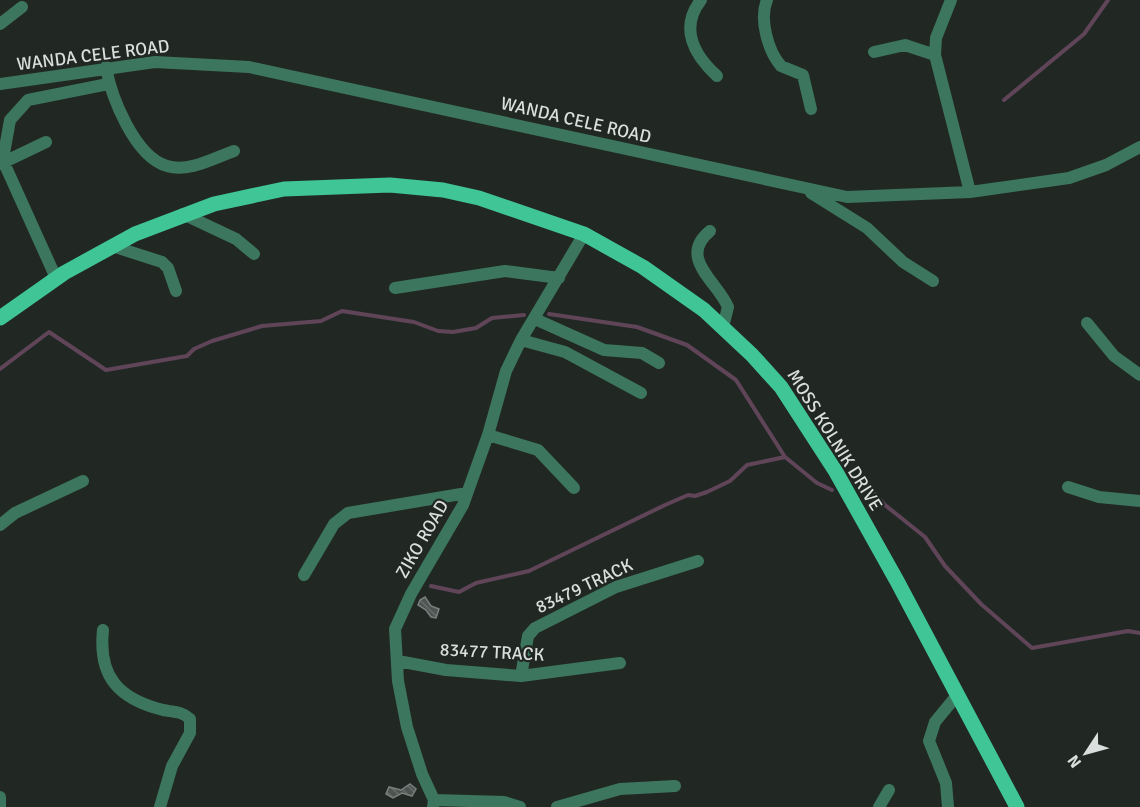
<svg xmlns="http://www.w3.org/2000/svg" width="1140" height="807" font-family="Signika,sans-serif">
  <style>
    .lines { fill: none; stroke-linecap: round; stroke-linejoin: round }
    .stream { stroke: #604458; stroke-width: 4 }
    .building { fill: url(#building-back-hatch); stroke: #78817d; stroke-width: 1.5 }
    .minor { stroke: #3d765e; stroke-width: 12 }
    .major { stroke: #40c696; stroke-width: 15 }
    .labels { text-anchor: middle; stroke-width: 4.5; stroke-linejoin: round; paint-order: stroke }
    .street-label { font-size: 18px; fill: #dadedc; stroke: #212824 }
  </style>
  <defs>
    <pattern id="building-back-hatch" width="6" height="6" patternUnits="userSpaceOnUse" patternTransform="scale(1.5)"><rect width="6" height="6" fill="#4d5451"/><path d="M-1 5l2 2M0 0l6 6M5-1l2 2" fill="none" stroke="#666c69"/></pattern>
  </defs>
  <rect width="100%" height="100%" fill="#212824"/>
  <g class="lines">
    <!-- stream -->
    <path class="stream" d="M 1004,100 L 1084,34 L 1108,0
      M 549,314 L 637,327 L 687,345 L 736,380 L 785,457 L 817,483 L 832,490
      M 0,369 L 49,332 L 106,370 L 187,356 L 194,349 L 212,341 L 262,326 L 321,321 L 342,311 L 414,322 L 438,331 L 453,332 L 476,328 L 492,318 L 524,315
      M 870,489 L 885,505 L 925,537 L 945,566 L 981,604 L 1032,648 L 1128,631 L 1140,633
      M 431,586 L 459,592 L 476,583 L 529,571 L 665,505 L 688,495 L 695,496 L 707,492 L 730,481 L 747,465 L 785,457"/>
  </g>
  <!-- building -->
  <path class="building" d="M 425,597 L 431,606 L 439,609 L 436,618 L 431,617 L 426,610 L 418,605 L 420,600 Z
    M 410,784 L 416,789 L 412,796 L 402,793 L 393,798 L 386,794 L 389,787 L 401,790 Z"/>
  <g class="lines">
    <!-- minor -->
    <path class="minor" d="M 701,0 C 679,28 694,55 717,76
      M 767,0 C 759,19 768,51 781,66 L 803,75 L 811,109
      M 951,0 L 936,38 L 935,55 L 970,192
      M 0,24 L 22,7
      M 874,52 L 905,45 L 935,55
      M 106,67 C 111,97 135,157 167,166 C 188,173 214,158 234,151
      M 0,84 L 155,62 L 249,67 L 847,197 L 970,192 L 1069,178 L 1106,165 L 1140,147
      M 0,154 L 56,278
      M 3,159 L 10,120 L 28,100 L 108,84
      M 0,164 L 46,142
      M 811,193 L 867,228 L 903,262 L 933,281
      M 183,214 L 236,239 L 254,254
      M 710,231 C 677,258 718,282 728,307 L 723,327
      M 112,246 L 162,262 L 168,268 L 176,291
      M 395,288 L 505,271 L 559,278
      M 535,319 L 604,350 L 642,353 L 659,363
      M 1087,323 L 1114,356 L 1140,375
      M 521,340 L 565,352 L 641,393
      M 488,435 L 538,450 L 574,488
      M 1068,487 L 1099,497 L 1140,501
      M 0,525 L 15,513 L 83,481
      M 304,575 L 334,524 L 348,513 L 467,493
      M 103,630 C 98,677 119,699 163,710 C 173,712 182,711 190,719 L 190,733 L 172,766 L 160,807
      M 398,661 L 446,670 L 521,676 L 620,663
      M 521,676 L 528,636 L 535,628 L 616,587 L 698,561
      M 0,797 L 0,807
      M 434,800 L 504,802 L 520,807
      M 433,807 L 434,800 L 422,774 L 407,727 L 398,681 L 395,629 L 411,594 L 463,505 L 488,435 L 506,371 L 521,340 L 584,234
      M 557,807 L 620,789 L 675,786
      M 879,807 L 889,790
      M 948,807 L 946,783 L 929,741 L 935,722 L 958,694"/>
    <!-- major -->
    <path class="major" d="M 0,318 L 64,273 L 135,234 L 214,204 L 284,189 L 390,185 L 443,190 L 479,198 L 584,234 L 643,267 L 704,310 L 752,355 L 781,387 L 836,472 L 897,581 L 1017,807"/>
  </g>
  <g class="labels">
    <!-- street labels -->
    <g class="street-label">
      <text transform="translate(93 55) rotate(-7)" y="6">WANDA CELE ROAD</text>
      <text transform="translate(576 120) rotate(13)" y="6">WANDA CELE ROAD</text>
      <text transform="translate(835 440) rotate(58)" y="6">MOSS KOLNIK DRIVE</text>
      <text transform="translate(422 539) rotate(-60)" y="6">ZIKO ROAD</text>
      <text transform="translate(584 586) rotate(-25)" y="6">83479 TRACK</text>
      <text transform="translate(492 652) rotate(3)" y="6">83477 TRACK</text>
    </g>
  </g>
  <!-- north arrow -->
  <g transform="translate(1086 753) rotate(234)" stroke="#212824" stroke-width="4.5" paint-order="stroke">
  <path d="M0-4.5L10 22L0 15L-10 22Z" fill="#dadedc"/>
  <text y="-9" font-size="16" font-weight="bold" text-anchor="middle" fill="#dadedc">N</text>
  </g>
</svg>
